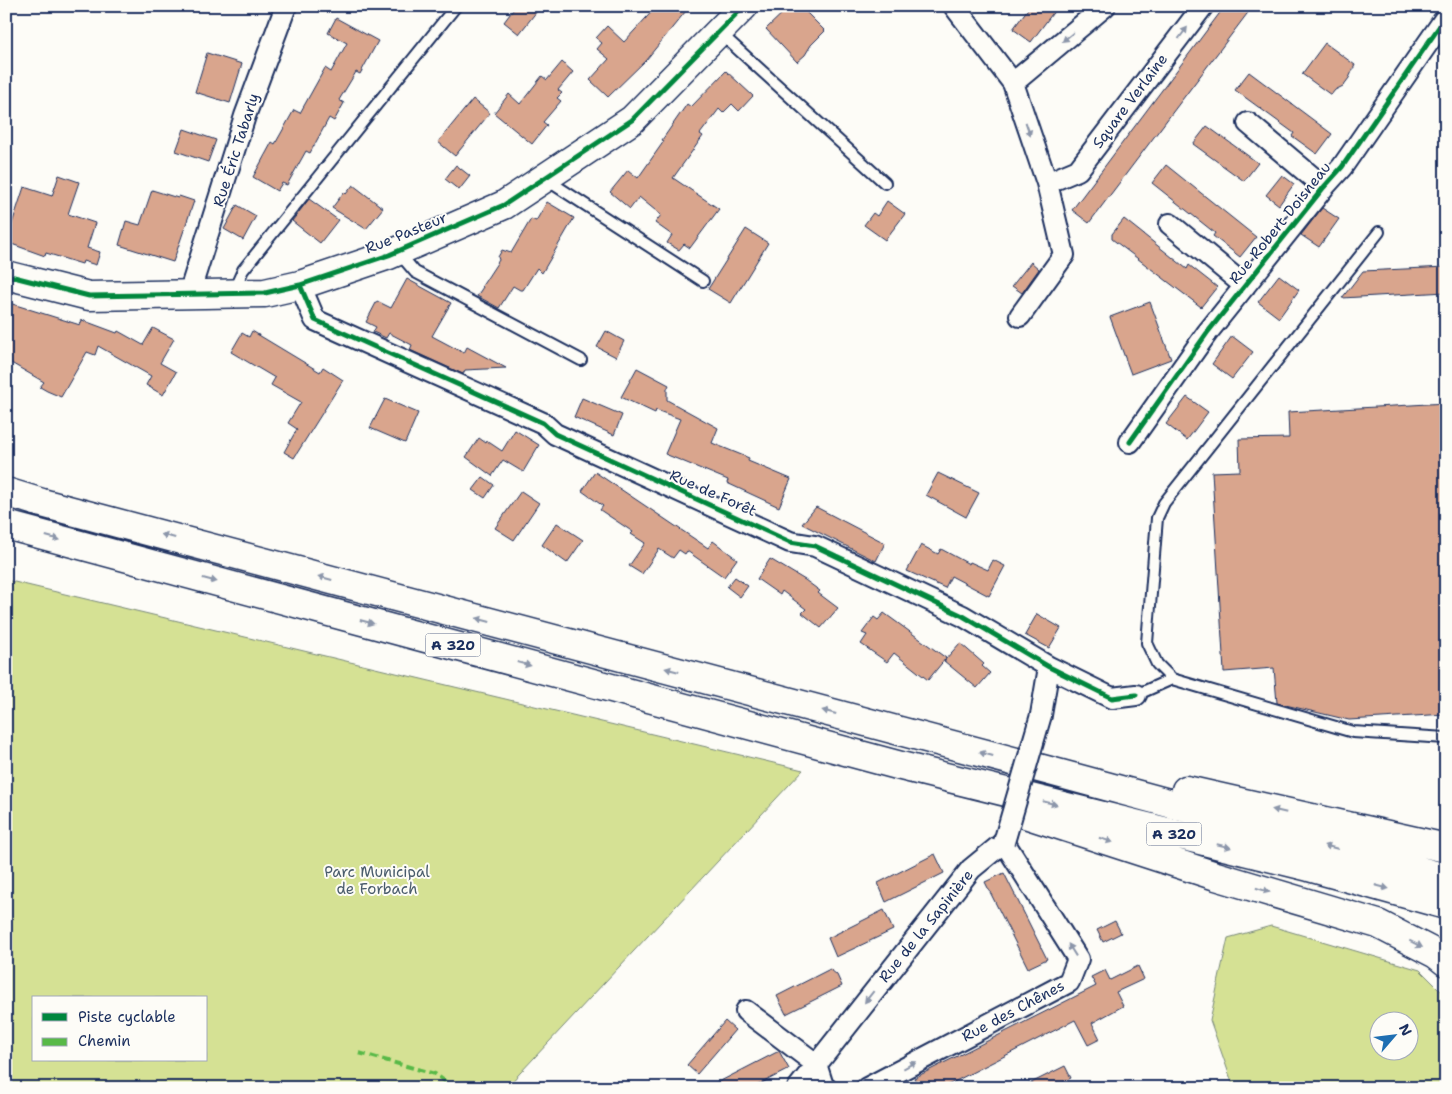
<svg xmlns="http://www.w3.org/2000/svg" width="1452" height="1094" font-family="'Shantell Sans',sans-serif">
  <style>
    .green { fill: #d5e194; stroke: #788879; fill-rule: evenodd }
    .building { fill: #d9a58d; stroke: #1b2f5e }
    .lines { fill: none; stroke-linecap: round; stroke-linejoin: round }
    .lane-casing { stroke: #1b2f5e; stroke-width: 14 }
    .street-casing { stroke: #1b2f5e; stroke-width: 24 }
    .secondary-casing { stroke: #1b2f5e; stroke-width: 31 }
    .highway-casing { stroke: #1b2f5e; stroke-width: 31 }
    .lane { stroke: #fdfcf7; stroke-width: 10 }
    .street { stroke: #fdfcf7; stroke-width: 20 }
    .secondary { stroke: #fdfcf7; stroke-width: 28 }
    .highway { stroke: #fdfcf7; stroke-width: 28 }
    .street-bridge-casing { stroke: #1b2f5e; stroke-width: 24; stroke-linecap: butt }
    .street-bridge { stroke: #fdfcf7; stroke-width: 20 }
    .quiet { stroke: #58b947; stroke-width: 4; stroke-dasharray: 8 4; stroke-linecap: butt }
    .cycleway-casing { stroke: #fdfcf7; stroke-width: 8 }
    .cycleway { stroke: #00873e; stroke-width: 5 }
    .oneway { fill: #8c96aa }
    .labels { text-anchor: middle; stroke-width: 4; stroke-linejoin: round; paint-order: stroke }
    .shield { fill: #fdfcf7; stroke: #5f6c8c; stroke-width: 1 }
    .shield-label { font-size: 14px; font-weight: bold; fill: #1b2f5e }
    .street-label { font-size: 15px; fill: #1b2f5e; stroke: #fdfcf7 }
    .park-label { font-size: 15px; fill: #4a5c6c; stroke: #fdfcf7 }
  </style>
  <rect width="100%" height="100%" fill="#fdfcf7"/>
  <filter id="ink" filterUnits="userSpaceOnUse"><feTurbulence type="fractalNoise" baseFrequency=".02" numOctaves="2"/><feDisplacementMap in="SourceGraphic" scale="10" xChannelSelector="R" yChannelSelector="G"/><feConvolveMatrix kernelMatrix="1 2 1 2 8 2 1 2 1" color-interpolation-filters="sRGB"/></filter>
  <g filter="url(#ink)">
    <!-- green -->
    <path class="green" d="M 6,580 L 803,770 L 506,1088 L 6,1088 ZM 34,998 L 206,998 L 206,1060 L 34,1060 Z
      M 1271,926 L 1420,970 L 1446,996 L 1446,1088 L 1234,1088 L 1210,1020 L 1228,938 ZM 1380,1022 L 1410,1022 L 1410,1052 L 1380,1052 Z"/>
    <!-- building -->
    <path class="building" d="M 516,6 L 541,6 L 519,34 L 504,22 Z
      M 657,6 L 690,6 L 646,60 L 608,97 L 590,80 L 609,59 L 597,49 L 602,43 L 596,38 L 607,26 L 624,42 Z
      M 790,6 L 800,6 L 825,31 L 811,45 L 805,55 L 797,62 L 766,29 Z
      M 1030,6 L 1058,6 L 1031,42 L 1013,29 Z
      M 1225,6 L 1253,6 L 1089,223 L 1072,210 Z
      M 336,18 L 378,41 L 360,74 L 356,72 L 339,100 L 344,103 L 334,121 L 329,118 L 310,153 L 306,151 L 287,185 L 282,183 L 277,191 L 253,177 L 272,142 L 275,144 L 294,110 L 300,113 L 325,68 L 331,72 L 347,43 L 328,33 Z
      M 1325,43 L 1355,65 L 1349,78 L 1343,86 L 1335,90 L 1331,95 L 1302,74 Z
      M 207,53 L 242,64 L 230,103 L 195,92 Z
      M 562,62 L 573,72 L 558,90 L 562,93 L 557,98 L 561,101 L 543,122 L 547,125 L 532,144 L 494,113 L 509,94 L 520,104 L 542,76 L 547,80 Z
      M 726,71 L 753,96 L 739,111 L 732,104 L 723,113 L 719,109 L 700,134 L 703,136 L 673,178 L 719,209 L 690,248 L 684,244 L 679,250 L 667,243 L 672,235 L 655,223 L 661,215 L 639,197 L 630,209 L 610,192 L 628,170 L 638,178 L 664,141 L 662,140 L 687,104 L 691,107 Z
      M 1249,72 L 1332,134 L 1317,154 L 1292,136 L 1294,133 L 1235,90 Z
      M 473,99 L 490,113 L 455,156 L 438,142 Z
      M 1207,126 L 1258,163 L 1244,181 L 1193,144 Z
      M 184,129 L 216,140 L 208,162 L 176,151 Z
      M 456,165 L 470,176 L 459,190 L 445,179 Z
      M 1166,165 L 1256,237 L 1240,257 L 1213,236 L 1215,233 L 1152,183 Z
      M 59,175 L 79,182 L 68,214 L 95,223 L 87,248 L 100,252 L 96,265 L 83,261 L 82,264 L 46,253 L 45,256 L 6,242 L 24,187 L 52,196 Z
      M 1282,175 L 1294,184 L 1279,205 L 1266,195 Z
      M 353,185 L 383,208 L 366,229 L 332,208 L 344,192 L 346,194 Z
      M 152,190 L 178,198 L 179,196 L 194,201 L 173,262 L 119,245 L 126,221 L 140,225 Z
      M 309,199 L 338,220 L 320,243 L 292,221 Z
      M 887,201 L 905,214 L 885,240 L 864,225 L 873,213 L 877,216 Z
      M 547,202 L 574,218 L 542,273 L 537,268 L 523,290 L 520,290 L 513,286 L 499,308 L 477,296 L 483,287 L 482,286 L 499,260 L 498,257 L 502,250 L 511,253 L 531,219 L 536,221 Z
      M 237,205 L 256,216 L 243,240 L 224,229 Z
      M 1322,208 L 1339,219 L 1319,247 L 1301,235 Z
      M 1124,219 L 1187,269 L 1189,265 L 1217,287 L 1201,307 L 1112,239 L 1112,234 Z
      M 746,229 L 768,243 L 731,303 L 708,289 Z
      M 1031,262 L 1039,269 L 1022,293 L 1012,286 Z
      M 1446,267 L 1446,292 L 1342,298 L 1363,271 Z
      M 1279,275 L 1299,290 L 1279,318 L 1258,302 Z
      M 407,279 L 451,303 L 432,336 L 464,353 L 467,347 L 506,368 L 465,370 L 463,374 L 410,350 L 412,345 L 389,333 L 386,338 L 373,332 L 376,327 L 366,322 L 377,301 L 391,308 Z
      M 6,302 L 80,325 L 82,320 L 117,333 L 118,331 L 143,345 L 153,328 L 174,339 L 160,363 L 176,372 L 163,395 L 146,385 L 151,376 L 98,346 L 95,355 L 87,352 L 61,397 L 47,391 L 40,387 L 44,382 L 6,360 Z
      M 1150,302 L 1171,359 L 1131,374 L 1110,317 Z
      M 252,331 L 320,372 L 323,367 L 343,380 L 294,458 L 284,452 L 297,429 L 288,423 L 301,402 L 271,385 L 275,378 L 231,352 L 242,333 L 249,337 Z
      M 606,331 L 624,341 L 616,357 L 597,347 Z
      M 1232,336 L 1253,352 L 1232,379 L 1212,364 Z
      M 637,368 L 669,385 L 667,389 L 667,400 L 718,428 L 712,443 L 749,458 L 748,461 L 791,479 L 779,507 L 727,483 L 728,480 L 665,454 L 680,419 L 656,410 L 655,413 L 621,397 Z
      M 1187,397 L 1208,412 L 1187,440 L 1166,424 Z
      M 582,398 L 622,415 L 614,435 L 574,417 Z
      M 385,399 L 418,413 L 405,443 L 370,428 Z
      M 1446,403 L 1446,714 L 1349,720 L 1277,703 L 1274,668 L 1224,672 L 1212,472 L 1240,471 L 1239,439 L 1289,438 L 1288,412 Z
      M 515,430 L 539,445 L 523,472 L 503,460 L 492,476 L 466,457 L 479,438 L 486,443 L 487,441 L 502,451 Z
      M 595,472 L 708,548 L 713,541 L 737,559 L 724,577 L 687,551 L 685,554 L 679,550 L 673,558 L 659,549 L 642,574 L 629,566 L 645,543 L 631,534 L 633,532 L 600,510 L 603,506 L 582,491 Z
      M 938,473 L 979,493 L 966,517 L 926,495 Z
      M 483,477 L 494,485 L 485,498 L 473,490 Z
      M 521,491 L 539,503 L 514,540 L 495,528 Z
      M 816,507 L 885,543 L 876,561 L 802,524 Z
      M 557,523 L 583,540 L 567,563 L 542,545 Z
      M 921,545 L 938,554 L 941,549 L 969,564 L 970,562 L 988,570 L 993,560 L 1005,566 L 989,596 L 951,576 L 945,588 L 907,571 Z
      M 770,559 L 805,580 L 820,591 L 818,593 L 838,608 L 821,628 L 802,613 L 806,609 L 782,591 L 780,595 L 757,579 Z
      M 735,577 L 748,586 L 740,597 L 727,587 Z
      M 884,613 L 946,658 L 928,680 L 894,653 L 887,662 L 861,644 L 867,635 L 862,633 L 874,617 L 878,620 Z
      M 1037,614 L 1061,628 L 1049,648 L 1025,635 Z
      M 960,643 L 984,664 L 982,666 L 990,673 L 977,688 L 944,661 Z
      M 935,854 L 944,873 L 886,902 L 878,883 Z
      M 1004,873 L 1047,959 L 1028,968 L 985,882 Z
      M 884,910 L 893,930 L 836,957 L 828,938 Z
      M 1115,921 L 1121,933 L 1103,942 L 1097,930 Z
      M 1138,966 L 1144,979 L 1116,992 L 1123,1006 L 1092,1023 L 1100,1039 L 1088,1045 L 1075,1020 L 942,1088 L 919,1088 L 914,1078 L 1096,986 L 1091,977 L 1105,970 L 1110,980 Z
      M 830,969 L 837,975 L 842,986 L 786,1014 L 777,996 Z
      M 725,1021 L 735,1030 L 697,1074 L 687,1065 Z
      M 779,1051 L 789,1069 L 752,1088 L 707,1088 Z
      M 1065,1066 L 1071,1078 L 1052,1088 L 1021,1088 Z"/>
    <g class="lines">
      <!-- lane casing -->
      <g class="lane-casing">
        <path id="lane" d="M 720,33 L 885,183
          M 547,180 L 703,281
          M 1379,232 L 1164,503 L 1157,518 L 1147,643 L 1157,664 L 1172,679 L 1353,732 L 1446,738
          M 398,252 L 415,272 L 581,360
          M 234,290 L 243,270 L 456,6
          M 1136,695 L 1172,679"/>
      </g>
      <!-- street casing -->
      <g class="street-casing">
        <path id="street" d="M 954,6 L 1013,83 L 1047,183 L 1064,255 L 1020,316
          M 1013,83 L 1105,6
          M 1248,123 L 1324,187
          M 1047,183 L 1078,170 L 1203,6
          M 1170,224 L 1245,286
          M 300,285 L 315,320 L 543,423 L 555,434 L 790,542 L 815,546 L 963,616 L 1049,667 L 1112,698 L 1136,695
          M 189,294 L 245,116 L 286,6
          M 1130,442 L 1207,333 L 1324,187 L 1342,167 L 1446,17
          M 1041,715 L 1049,667
          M 746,1011 L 816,1064 L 823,1086 L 826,1088
          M 798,1088 L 971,869 L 1004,842 L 1078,959 L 1069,982 L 867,1088"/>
      </g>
      <!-- secondary casing -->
      <g class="secondary-casing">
        <path id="secondary" d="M 6,275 L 89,296 L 265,293 L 300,285 L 389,255 L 504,205 L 632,120 L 744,6"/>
      </g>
      <!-- highway casing -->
      <g class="highway-casing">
        <path id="highway" d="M 6,492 L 42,503 L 1050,771 L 1446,878
          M 6,525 L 901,766 L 1309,867 L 1446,905
          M 1186,790 L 1446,848
          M 1022,813 L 1216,876 L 1378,924 L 1436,954 L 1446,962"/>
      </g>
      <!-- lane -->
      <use href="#lane" class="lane"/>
      <!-- street -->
      <use href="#street" class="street"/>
      <!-- secondary -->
      <use href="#secondary" class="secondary"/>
      <!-- highway -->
      <use href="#highway" class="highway"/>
      <!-- street-bridge casing -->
      <g class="street-bridge-casing">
        <path id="street-bridge" d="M 1004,842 L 1041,715"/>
      </g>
      <!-- street-bridge -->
      <use href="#street-bridge" class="street-bridge"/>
      <!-- quiet -->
      <path class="quiet" d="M 359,1053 L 435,1074 L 454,1088"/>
      <!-- cycleway casing -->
      <g class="cycleway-casing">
        <path id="cycleway" d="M 6,275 L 89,296 L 265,293 L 300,285 L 389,255 L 504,205 L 632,120 L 744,6
          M 300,285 L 315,320 L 543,423 L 555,434 L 790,542 L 815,546 L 963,616 L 1049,667 L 1112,698 L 1136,695
          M 1130,442 L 1207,333 L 1324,187 L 1342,167 L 1446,17"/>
      </g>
      <!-- cycleway -->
      <use href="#cycleway" class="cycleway"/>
    </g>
    <!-- one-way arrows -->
    <defs><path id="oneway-solid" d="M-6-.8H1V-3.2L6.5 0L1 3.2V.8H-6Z" transform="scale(1.25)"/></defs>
    <g class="oneway">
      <use href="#oneway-solid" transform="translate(1183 33) rotate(-53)"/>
      <use href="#oneway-solid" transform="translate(1068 37) rotate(141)"/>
      <use href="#oneway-solid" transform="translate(1028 129) rotate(71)"/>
      <use href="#oneway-solid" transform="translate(168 536) rotate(-165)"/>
      <use href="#oneway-solid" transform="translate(53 538) rotate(15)"/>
      <use href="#oneway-solid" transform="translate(325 578) rotate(-165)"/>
      <use href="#oneway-solid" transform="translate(210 580) rotate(15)"/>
      <use href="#oneway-solid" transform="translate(483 620) rotate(-165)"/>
      <use href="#oneway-solid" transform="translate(367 622) rotate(15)"/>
      <use href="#oneway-solid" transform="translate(524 664) rotate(15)"/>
      <use href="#oneway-solid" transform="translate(672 670) rotate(-165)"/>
      <use href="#oneway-solid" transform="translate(829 712) rotate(-165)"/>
      <use href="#oneway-solid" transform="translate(986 754) rotate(-165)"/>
      <use href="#oneway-solid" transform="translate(1050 803) rotate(14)"/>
      <use href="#oneway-solid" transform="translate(1279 811) rotate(-167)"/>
      <use href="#oneway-solid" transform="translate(1106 840) rotate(18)"/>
      <use href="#oneway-solid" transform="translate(1224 846) rotate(14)"/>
      <use href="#oneway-solid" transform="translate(1331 847) rotate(-165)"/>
      <use href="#oneway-solid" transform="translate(1382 887) rotate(15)"/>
      <use href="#oneway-solid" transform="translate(1263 890) rotate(17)"/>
      <use href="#oneway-solid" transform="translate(1416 944) rotate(27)"/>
      <use href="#oneway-solid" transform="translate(1072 950) rotate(-122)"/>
      <use href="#oneway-solid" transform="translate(869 997) rotate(128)"/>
      <use href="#oneway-solid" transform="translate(910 1065) rotate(-28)"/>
    </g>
  </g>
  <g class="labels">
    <!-- shield labels -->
    <g class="shield">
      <rect x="425.5" y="633.5" width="55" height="23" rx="4"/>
      <rect x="1146.5" y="822.5" width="55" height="23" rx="4"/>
    </g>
    <g class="shield-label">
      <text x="453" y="650">A 320</text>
      <text x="1174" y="839">A 320</text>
    </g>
    <!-- street labels -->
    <g class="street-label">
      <text transform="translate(1130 101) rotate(-53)" y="5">Square Verlaine</text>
      <text transform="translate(236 150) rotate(-72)" y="5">Rue Éric Tabarly</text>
      <text transform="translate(1280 223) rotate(-51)" y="5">Rue Robert Doisneau</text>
      <text transform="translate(406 233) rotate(-22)" y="5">Rue Pasteur</text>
      <text transform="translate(713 493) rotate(24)" y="5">Rue de Forêt</text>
      <text transform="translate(926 926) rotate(-51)" y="5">Rue de la Sapinière</text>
      <text transform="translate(1013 1011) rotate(-28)" y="5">Rue des Chênes</text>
    </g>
    <!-- park labels -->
    <g class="park-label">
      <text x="377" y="877">Parc Municipal<tspan x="377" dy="17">de Forbach</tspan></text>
    </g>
  </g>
  <!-- margin -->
  <rect width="1452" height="1094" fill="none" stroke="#fdfcf7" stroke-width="25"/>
  <rect x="12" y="12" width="1427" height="1069" fill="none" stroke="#1b2f5e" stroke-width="2" filter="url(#ink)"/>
  <!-- legend -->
  <rect x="32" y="996" width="175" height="65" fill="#fdfcf7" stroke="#a3aaba"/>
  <rect x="42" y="1013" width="25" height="8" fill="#00873e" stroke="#a3aaba"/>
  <text x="78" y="1022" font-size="15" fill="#1b2f5e">Piste cyclable</text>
  <rect x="42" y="1038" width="25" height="8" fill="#58b947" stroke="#a3aaba"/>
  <text x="78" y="1046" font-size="15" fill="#1b2f5e">Chemin</text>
  <!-- north arrow -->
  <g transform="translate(1394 1036) rotate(62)"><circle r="24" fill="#fdfcf7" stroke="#a3aaba"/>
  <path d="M0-4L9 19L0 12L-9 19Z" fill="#1f6fb2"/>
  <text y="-8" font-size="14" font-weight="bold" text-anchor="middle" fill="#1b2f5e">N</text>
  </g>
</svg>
